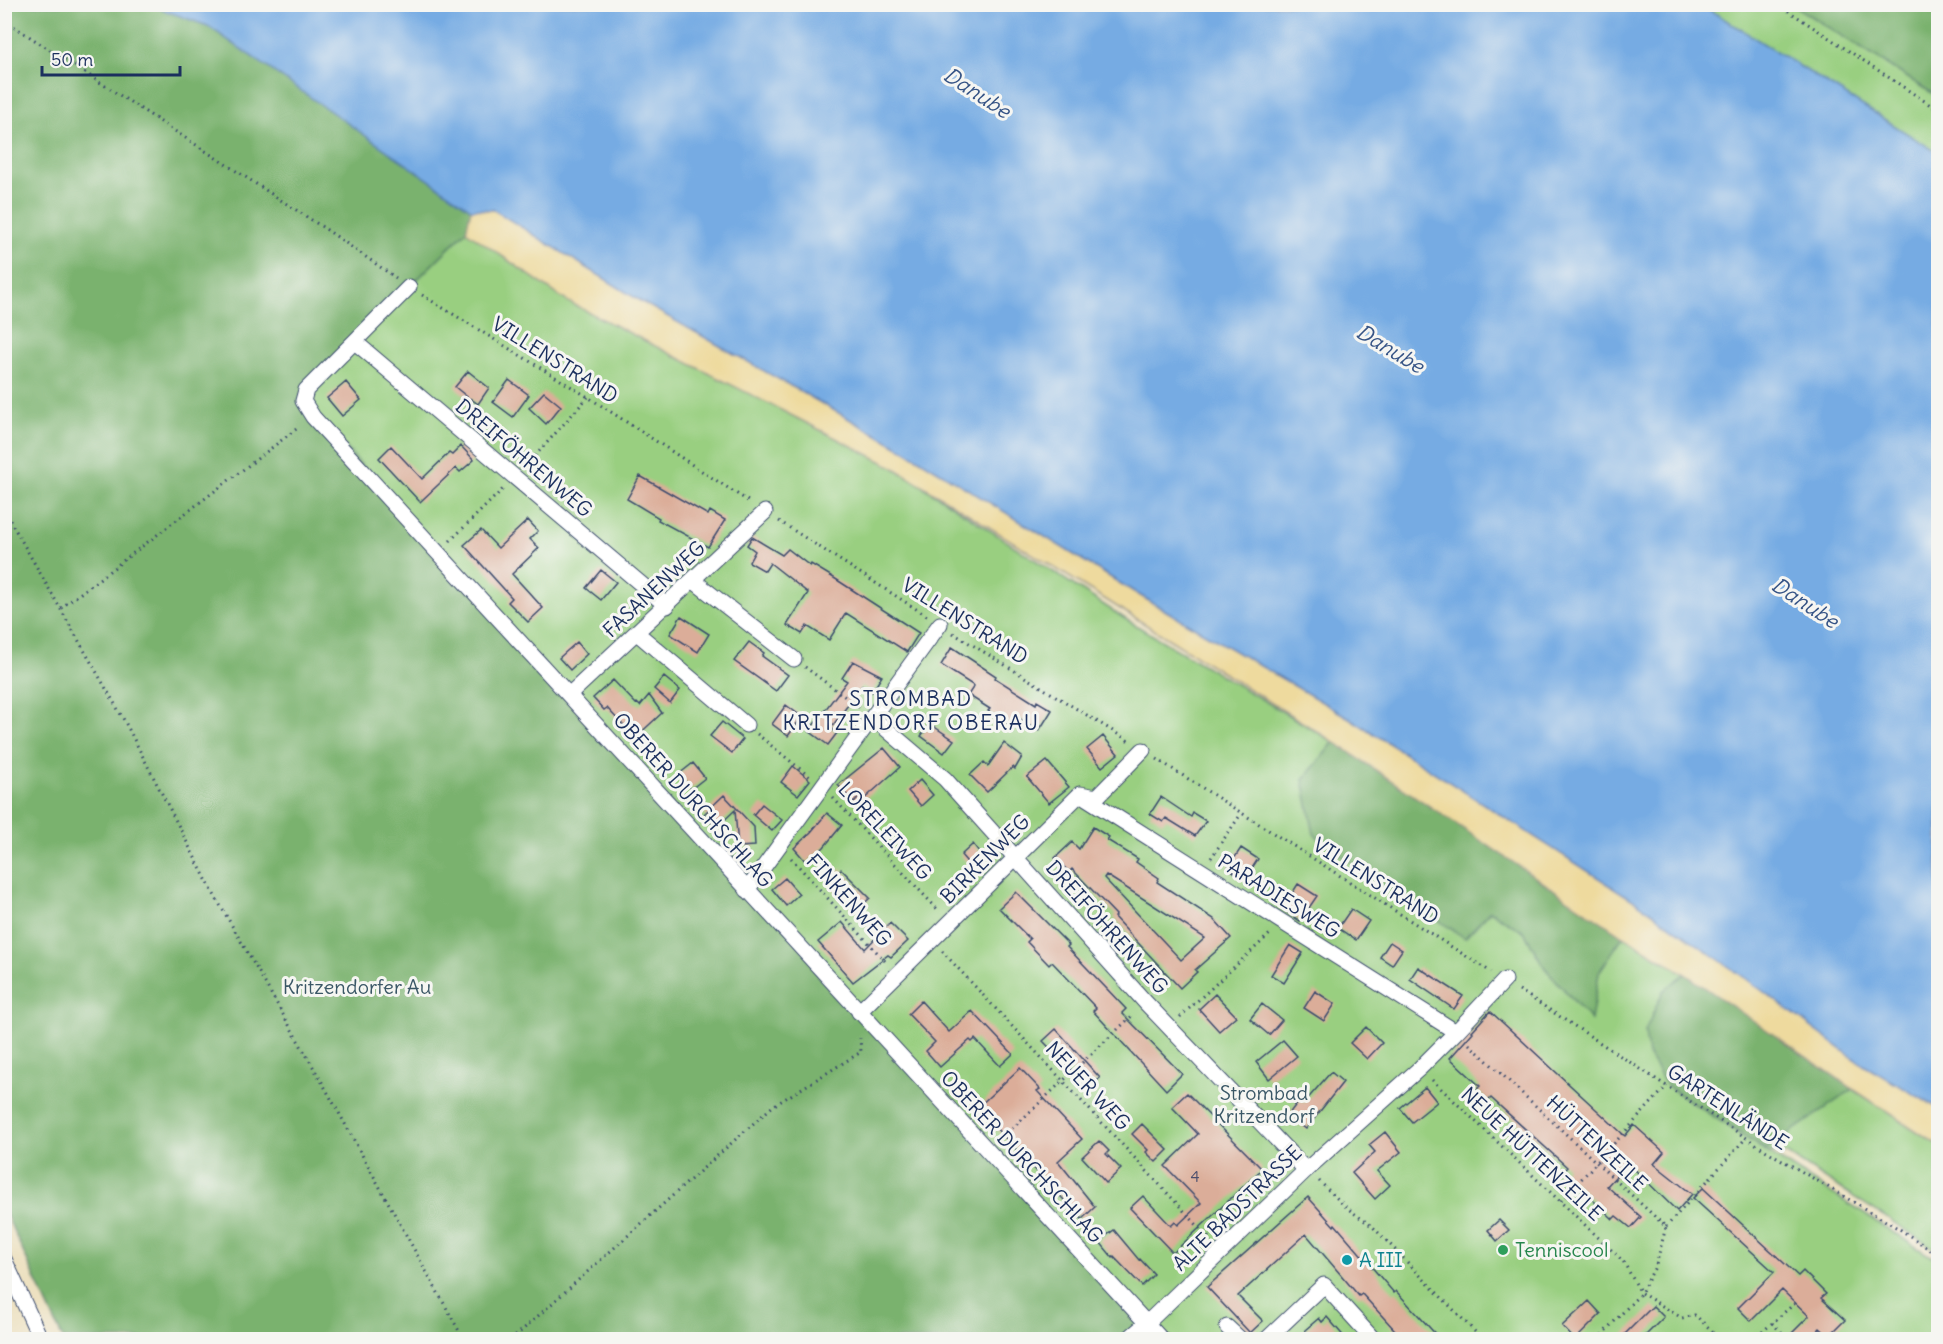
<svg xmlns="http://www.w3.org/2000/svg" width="1943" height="1344" font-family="Delius,sans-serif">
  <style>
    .green { fill: #99cf80; stroke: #5a7f6f; stroke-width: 1.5 }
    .forest { fill: #7ab26e; stroke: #4a7066; stroke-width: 1.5 }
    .sand { fill: #eeda9e; stroke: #84847e; stroke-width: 1.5 }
    .water { fill: #76abe3; stroke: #486da0; stroke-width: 1.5 }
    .building { fill: #dbad99; fill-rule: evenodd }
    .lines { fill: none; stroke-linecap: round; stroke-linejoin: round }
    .street-casing { stroke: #3a4a6d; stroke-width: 17 }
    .path { stroke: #3a4a6d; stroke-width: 3; stroke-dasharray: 1.5 4.5; stroke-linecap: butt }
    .street { stroke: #fff; stroke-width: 15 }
    .leisure-dot { fill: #2e9e5b; stroke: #f6f6f2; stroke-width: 2 }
    .culture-dot { fill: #0f9aa8; stroke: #f6f6f2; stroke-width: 2 }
    .labels { text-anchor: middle; stroke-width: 6; stroke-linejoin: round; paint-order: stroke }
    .number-label { font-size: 16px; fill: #4b4e6d }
    .street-label { font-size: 20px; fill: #1b2f5e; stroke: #f6f6f2 }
    .park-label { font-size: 20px; fill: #3a5766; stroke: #f6f6f2 }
    .leisure-label { font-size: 20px; fill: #27864d; stroke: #f6f6f2; text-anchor: start }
    .culture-label { font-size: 20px; fill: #0d838f; stroke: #f6f6f2; text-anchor: start }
    .water-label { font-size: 21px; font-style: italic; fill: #365486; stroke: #f6f6f2 }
    .neighbourhood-label { font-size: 21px; letter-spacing: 1.5px; fill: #1b2f5e; stroke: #f6f6f2 }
  </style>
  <rect width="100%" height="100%" fill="#f6f6f2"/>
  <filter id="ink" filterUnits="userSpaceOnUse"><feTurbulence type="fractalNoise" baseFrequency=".0167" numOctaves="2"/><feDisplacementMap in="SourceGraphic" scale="12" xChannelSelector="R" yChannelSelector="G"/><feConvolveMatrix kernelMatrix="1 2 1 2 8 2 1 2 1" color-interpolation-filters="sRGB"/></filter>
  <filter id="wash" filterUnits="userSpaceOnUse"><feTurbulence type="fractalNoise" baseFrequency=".008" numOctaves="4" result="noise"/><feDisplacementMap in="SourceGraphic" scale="24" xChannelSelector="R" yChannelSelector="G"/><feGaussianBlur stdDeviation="1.35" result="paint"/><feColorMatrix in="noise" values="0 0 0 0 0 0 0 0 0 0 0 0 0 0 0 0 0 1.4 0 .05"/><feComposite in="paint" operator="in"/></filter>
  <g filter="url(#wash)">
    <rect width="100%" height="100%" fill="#ede1c1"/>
    <!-- green -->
    <path class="green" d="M 1702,5 L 1793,5 L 1938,97 L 1938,153 Z
      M 466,231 L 567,301 L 893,467 L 1127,620 L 1334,742 L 1303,781 L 1464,937 L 1490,911 L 1524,932 L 1545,968 L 1590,1019 L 1599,972 L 1623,936 L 1685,974 L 1663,991 L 1667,1086 L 1764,1150 L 1853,1089 L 1938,1145 L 1938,1251 L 1787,1154 L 1766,1151 L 1938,1261 L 1938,1339 L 1126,1339 L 313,417 L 306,390 Z"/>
    <!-- forest -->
    <path class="forest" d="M 4,5 L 150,5 L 208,26 L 471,209 L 466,231 L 306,390 L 303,401 L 1147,1323 L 1126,1340 L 63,1339 L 4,1210 Z
      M 1793,5 L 1938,5 L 1938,97 Z
      M 1334,742 L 1623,936 L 1599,972 L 1591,1020 L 1545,968 L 1524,932 L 1490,911 L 1465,938 L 1333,850 L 1314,834 L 1303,780 Z
      M 1685,974 L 1853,1089 L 1765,1150 L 1667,1086 L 1648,1055 L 1645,1031 L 1663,991 Z"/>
    <!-- sand -->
    <path class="sand" d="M 471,209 L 494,210 L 642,302 L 906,451 L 1139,595 L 1351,719 L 1644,907 L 1752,983 L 1860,1063 L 1938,1108 L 1938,1145 L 1853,1089 L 1685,974 L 1623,936 L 1334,742 L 893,467 L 567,301 L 466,231 Z"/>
    <!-- water -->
    <path class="water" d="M 150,5 L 1702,5 L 1938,153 L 1938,1108 L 1860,1063 L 1752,983 L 1644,907 L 1351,719 L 1139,595 L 906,451 L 642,302 L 494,210 L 471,209 L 208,26 Z"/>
    <g id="blocks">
      <!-- building -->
      <path class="building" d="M 468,371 L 489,388 L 478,404 L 471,399 L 471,400 L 455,387 Z
        M 509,380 L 529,395 L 513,417 L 493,402 Z
        M 346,382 L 361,400 L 342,416 L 327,398 Z
        M 544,392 L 561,406 L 546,424 L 529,408 Z
        M 391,446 L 422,479 L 449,453 L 452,455 L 461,446 L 474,460 L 460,472 L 456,468 L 420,502 L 379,458 Z
        M 640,476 L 708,515 L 710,511 L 725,520 L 708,547 L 658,520 L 659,518 L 627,499 Z
        M 528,520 L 538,531 L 530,539 L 539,548 L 512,574 L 543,608 L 528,622 L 508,602 L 512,598 L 464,545 L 481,530 L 498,548 Z
        M 752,537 L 782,555 L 788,549 L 810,566 L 811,564 L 834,578 L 919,633 L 907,652 L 846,613 L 829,640 L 807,626 L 802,634 L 787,625 L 808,593 L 770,563 L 765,571 L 749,562 L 755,551 L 747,545 Z
        M 601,570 L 616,582 L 601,600 L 586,588 Z
        M 681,616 L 709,634 L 698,652 L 670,634 Z
        M 577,642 L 587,654 L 570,670 L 559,658 Z
        M 749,642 L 764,653 L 762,656 L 788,675 L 776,691 L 734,661 Z
        M 952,647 L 996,676 L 995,678 L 1036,704 L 1037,701 L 1052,710 L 1039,731 L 1017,717 L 1011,726 L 988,711 L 990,709 L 968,695 L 974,686 L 941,665 Z
        M 853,661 L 882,676 L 872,692 L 862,686 L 831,728 L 837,733 L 828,745 L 809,731 L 847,681 L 842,678 Z
        M 664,677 L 680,690 L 670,703 L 654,689 Z
        M 613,680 L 636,704 L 637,703 L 640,706 L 649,695 L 662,713 L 635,738 L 607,708 L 604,710 L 593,698 Z
        M 786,705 L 802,717 L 788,736 L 772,724 Z
        M 722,722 L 743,739 L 732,753 L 710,736 Z
        M 930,724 L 954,740 L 944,753 L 921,736 Z
        M 1103,736 L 1118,754 L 1102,767 L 1087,749 Z
        M 1004,743 L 1022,757 L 1015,769 L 1013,767 L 987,792 L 970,775 L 984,762 L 988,766 Z
        M 884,748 L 900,767 L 862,801 L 859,797 L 854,803 L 838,785 Z
        M 1047,761 L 1069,787 L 1049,803 L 1027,777 Z
        M 693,763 L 705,778 L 691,789 L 679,774 Z
        M 793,766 L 810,780 L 798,795 L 781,782 Z
        M 920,780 L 933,795 L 921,806 L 908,791 Z
        M 724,795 L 754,827 L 755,846 L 738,847 L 735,810 L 716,828 L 704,814 Z
        M 1161,797 L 1191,817 L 1193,813 L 1206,821 L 1195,836 L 1166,818 L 1163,822 L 1150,814 Z
        M 762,804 L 782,820 L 772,831 L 753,815 Z
        M 827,813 L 842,825 L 824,847 L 807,863 L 794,848 L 811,832 Z
        M 1093,827 L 1109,837 L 1107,840 L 1138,859 L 1136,862 L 1159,878 L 1157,882 L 1214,919 L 1231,938 L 1195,970 L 1197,972 L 1180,988 L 1114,917 L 1116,915 L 1072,869 L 1069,872 L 1055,858 L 1072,842 L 1079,849 ZM 1106,875 L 1205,938 L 1181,960 L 1104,878 Z
        M 973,844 L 984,858 L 972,868 L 961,855 Z
        M 1241,848 L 1258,859 L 1245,879 L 1228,868 Z
        M 841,869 L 870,898 L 856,911 L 828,883 Z
        M 785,878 L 799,894 L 786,906 L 772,889 Z
        M 1298,884 L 1317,896 L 1300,921 L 1282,909 Z
        M 1016,892 L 1069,945 L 1067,947 L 1126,1009 L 1122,1013 L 1182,1074 L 1166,1090 L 1093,1011 L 1096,1008 L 1052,962 L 1049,965 L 1027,942 L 1030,939 L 999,908 Z
        M 1351,909 L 1369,921 L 1356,940 L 1338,928 Z
        M 842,922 L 865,949 L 890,923 L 908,941 L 891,957 L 888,955 L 853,982 L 818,942 Z
        M 1390,942 L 1402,950 L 1392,965 L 1380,957 Z
        M 1290,945 L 1303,953 L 1284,983 L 1271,975 Z
        M 1418,967 L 1463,996 L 1454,1009 L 1410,979 Z
        M 1315,991 L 1335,1004 L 1324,1021 L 1304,1008 Z
        M 1215,994 L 1236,1016 L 1219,1031 L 1199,1009 Z
        M 921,1001 L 949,1032 L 972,1011 L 1013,1054 L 1000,1066 L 975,1039 L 972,1042 L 970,1040 L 940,1067 L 926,1051 L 935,1042 L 908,1014 Z
        M 1262,1004 L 1282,1020 L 1269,1035 L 1250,1019 Z
        M 1490,1011 L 1625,1136 L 1634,1125 L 1664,1152 L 1654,1164 L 1692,1194 L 1677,1211 L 1628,1163 L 1607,1186 L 1641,1217 L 1631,1228 L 1616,1216 L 1613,1219 L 1563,1172 L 1567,1167 L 1491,1098 L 1488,1101 L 1476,1090 L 1480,1086 L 1450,1058 L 1473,1032 L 1472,1031 Z
        M 1366,1027 L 1382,1043 L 1367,1059 L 1350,1043 Z
        M 1056,1029 L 1100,1078 L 1089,1088 L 1043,1041 Z
        M 1283,1040 L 1297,1056 L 1269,1079 L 1256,1062 Z
        M 1020,1068 L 1040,1089 L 1037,1091 L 1082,1139 L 1058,1161 L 1095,1207 L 1082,1219 L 977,1108 Z
        M 1331,1072 L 1343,1082 L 1306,1129 L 1288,1115 L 1300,1099 L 1304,1103 Z
        M 1425,1087 L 1437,1102 L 1412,1122 L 1400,1108 Z
        M 1187,1093 L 1262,1169 L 1173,1253 L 1130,1208 L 1143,1196 L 1171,1226 L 1175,1222 L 1178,1225 L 1201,1203 L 1165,1166 L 1198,1134 L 1172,1107 Z
        M 1142,1124 L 1168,1150 L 1156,1162 L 1146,1152 L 1148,1150 L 1132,1134 Z
        M 1385,1132 L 1401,1152 L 1377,1171 L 1390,1185 L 1375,1199 L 1352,1173 L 1375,1152 L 1369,1145 Z
        M 1099,1141 L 1109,1151 L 1106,1154 L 1121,1169 L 1106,1183 L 1082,1157 Z
        M 1703,1188 L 1798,1276 L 1803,1271 L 1826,1294 L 1821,1298 L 1845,1320 L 1829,1336 L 1820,1328 L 1809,1340 L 1785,1340 L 1809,1316 L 1782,1290 L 1751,1321 L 1738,1308 L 1774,1272 L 1693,1198 Z
        M 1308,1197 L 1334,1226 L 1335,1224 L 1394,1293 L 1396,1291 L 1441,1340 L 1404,1340 L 1362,1294 L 1359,1296 L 1306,1234 L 1238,1296 L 1263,1321 L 1250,1333 L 1207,1287 Z
        M 1499,1220 L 1509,1230 L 1497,1241 L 1488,1230 Z
        M 1114,1230 L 1139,1260 L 1140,1259 L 1154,1274 L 1142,1286 L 1114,1257 L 1113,1258 L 1099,1241 Z
        M 1589,1301 L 1601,1314 L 1575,1340 L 1562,1326 Z
        M 1653,1306 L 1664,1317 L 1641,1340 L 1619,1340 Z
        M 1327,1317 L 1347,1340 L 1313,1340 L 1305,1330 L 1319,1318 L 1322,1322 Z"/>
    </g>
  </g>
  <g filter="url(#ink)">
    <use href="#blocks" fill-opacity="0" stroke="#3a4a6d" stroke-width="1.5"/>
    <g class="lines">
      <!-- street casing -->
      <g class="street-casing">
        <path id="street" d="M 409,287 L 306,390 L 303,401 L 313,417 L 1162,1340
          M 355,342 L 667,606
          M 694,581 L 794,659
          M 637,633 L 746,725
          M 569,695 L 765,512
          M 872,717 L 945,779 L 1146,1003 L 1306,1170
          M 1080,794 L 1456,1032
          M 747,890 L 940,624
          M 859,1012 L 1080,794 L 1097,797 L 1143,750
          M 4,1259 L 41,1340
          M 1227,1327 L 1241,1340
          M 1127,1340 L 1147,1323 L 1306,1170 L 1420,1068 L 1456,1032 L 1505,980
          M 1266,1340 L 1324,1285 L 1374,1340"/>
      </g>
      <!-- path -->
      <path class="path" d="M 1778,4 L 1938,110
        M 4,20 L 330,232 L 396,278
        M 422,295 L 588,397 L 751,503
        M 527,465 L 588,397
        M 4,510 L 124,720 L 212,891 L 323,1084 L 464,1340
        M 779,521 L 927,616
        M 450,541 L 503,489
        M 61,608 L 299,427
        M 953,633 L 1129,741
        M 805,667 L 860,708
        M 757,734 L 810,777
        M 1157,759 L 1491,972
        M 833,798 L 939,911
        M 791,858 L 886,962
        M 1211,858 L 1241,814
        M 942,951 L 1212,1241
        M 1519,990 L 1765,1150 L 1901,1230 L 1938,1255
        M 1180,1017 L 1270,934
        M 1469,1044 L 1666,1227 L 1656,1265 L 1641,1293 L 1597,1340
        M 1432,1080 L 1623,1261 L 1641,1293 L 1682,1318 L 1695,1315 L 1722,1340
        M 999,1141 L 1134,1014
        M 1319,1181 L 1347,1208 L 1373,1227 L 1483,1340
        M 1561,1201 L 1667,1086
        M 1666,1227 L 1746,1138
        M 1772,1323 L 1787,1338
        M 511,1340 L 773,1106 L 861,1052 L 860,1038
        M 1753,1340 L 1795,1303"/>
      <!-- street -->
      <use href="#street" class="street"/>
    </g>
  </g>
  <!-- markers -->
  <circle class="leisure-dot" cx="1503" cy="1250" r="6"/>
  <circle class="culture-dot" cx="1347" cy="1260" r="6"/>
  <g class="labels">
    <!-- number labels -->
    <g class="number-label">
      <text x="1195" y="1182">4</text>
    </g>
    <!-- street labels -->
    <g class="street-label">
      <text transform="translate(555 360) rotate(32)" y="7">VILLENSTRAND</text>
      <text transform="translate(524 458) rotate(40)" y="7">DREIFÖHRENWEG</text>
      <text transform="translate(654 589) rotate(-43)" y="7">FASANENWEG</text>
      <text transform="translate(965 621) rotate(32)" y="7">VILLENSTRAND</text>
      <text transform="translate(693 800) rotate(48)" y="7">OBERER DURCHSCHLAG</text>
      <text transform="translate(885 831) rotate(47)" y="7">LORELEIWEG</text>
      <text transform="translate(985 859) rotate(-45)" y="7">BIRKENWEG</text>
      <text transform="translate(1376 881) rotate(32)" y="7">VILLENSTRAND</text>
      <text transform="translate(1279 896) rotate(32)" y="7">PARADIESWEG</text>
      <text transform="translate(849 900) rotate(48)" y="7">FINKENWEG</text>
      <text transform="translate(1107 927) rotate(48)" y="7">DREIFÖHRENWEG</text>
      <text transform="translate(1088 1086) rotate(47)" y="7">NEUER WEG</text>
      <text transform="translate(1728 1107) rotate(33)" y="7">GARTENLÄNDE</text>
      <text transform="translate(1597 1143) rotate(43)" y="7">HÜTTENZEILE</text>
      <text transform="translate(1532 1154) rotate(43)" y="7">NEUE HÜTTENZEILE</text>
      <text transform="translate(1022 1157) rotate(47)" y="7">OBERER DURCHSCHLAG</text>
      <text transform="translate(1237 1208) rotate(-44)" y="7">ALTE BADSTRASSE</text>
    </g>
    <!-- park labels -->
    <g class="park-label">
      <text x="357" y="994">Kritzendorfer Au</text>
      <text x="1264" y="1100">Strombad<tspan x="1264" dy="23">Kritzendorf</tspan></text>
    </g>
    <!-- leisure labels -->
    <g class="leisure-label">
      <text x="1515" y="1257">Tenniscool</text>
    </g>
    <!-- culture labels -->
    <g class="culture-label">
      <text x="1359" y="1267">A III</text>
    </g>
    <!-- water labels -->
    <g class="water-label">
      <text transform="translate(977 93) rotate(33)" y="7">Danube</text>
      <text transform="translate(1390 349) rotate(31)" y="7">Danube</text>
      <text transform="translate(1805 603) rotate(33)" y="7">Danube</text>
    </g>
    <!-- neighbourhood labels -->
    <g class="neighbourhood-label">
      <text x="911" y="706">STROMBAD<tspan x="911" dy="24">KRITZENDORF OBERAU</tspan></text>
    </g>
  </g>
  <!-- margin -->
  <rect width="1943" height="1344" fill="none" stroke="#f6f6f2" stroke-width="24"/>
  <!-- scale -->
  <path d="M42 66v9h138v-9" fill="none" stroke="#1b2f5e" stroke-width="3"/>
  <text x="51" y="66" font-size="18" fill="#1b2f5e" stroke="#f6f6f2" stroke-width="4.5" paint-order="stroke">50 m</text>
</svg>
